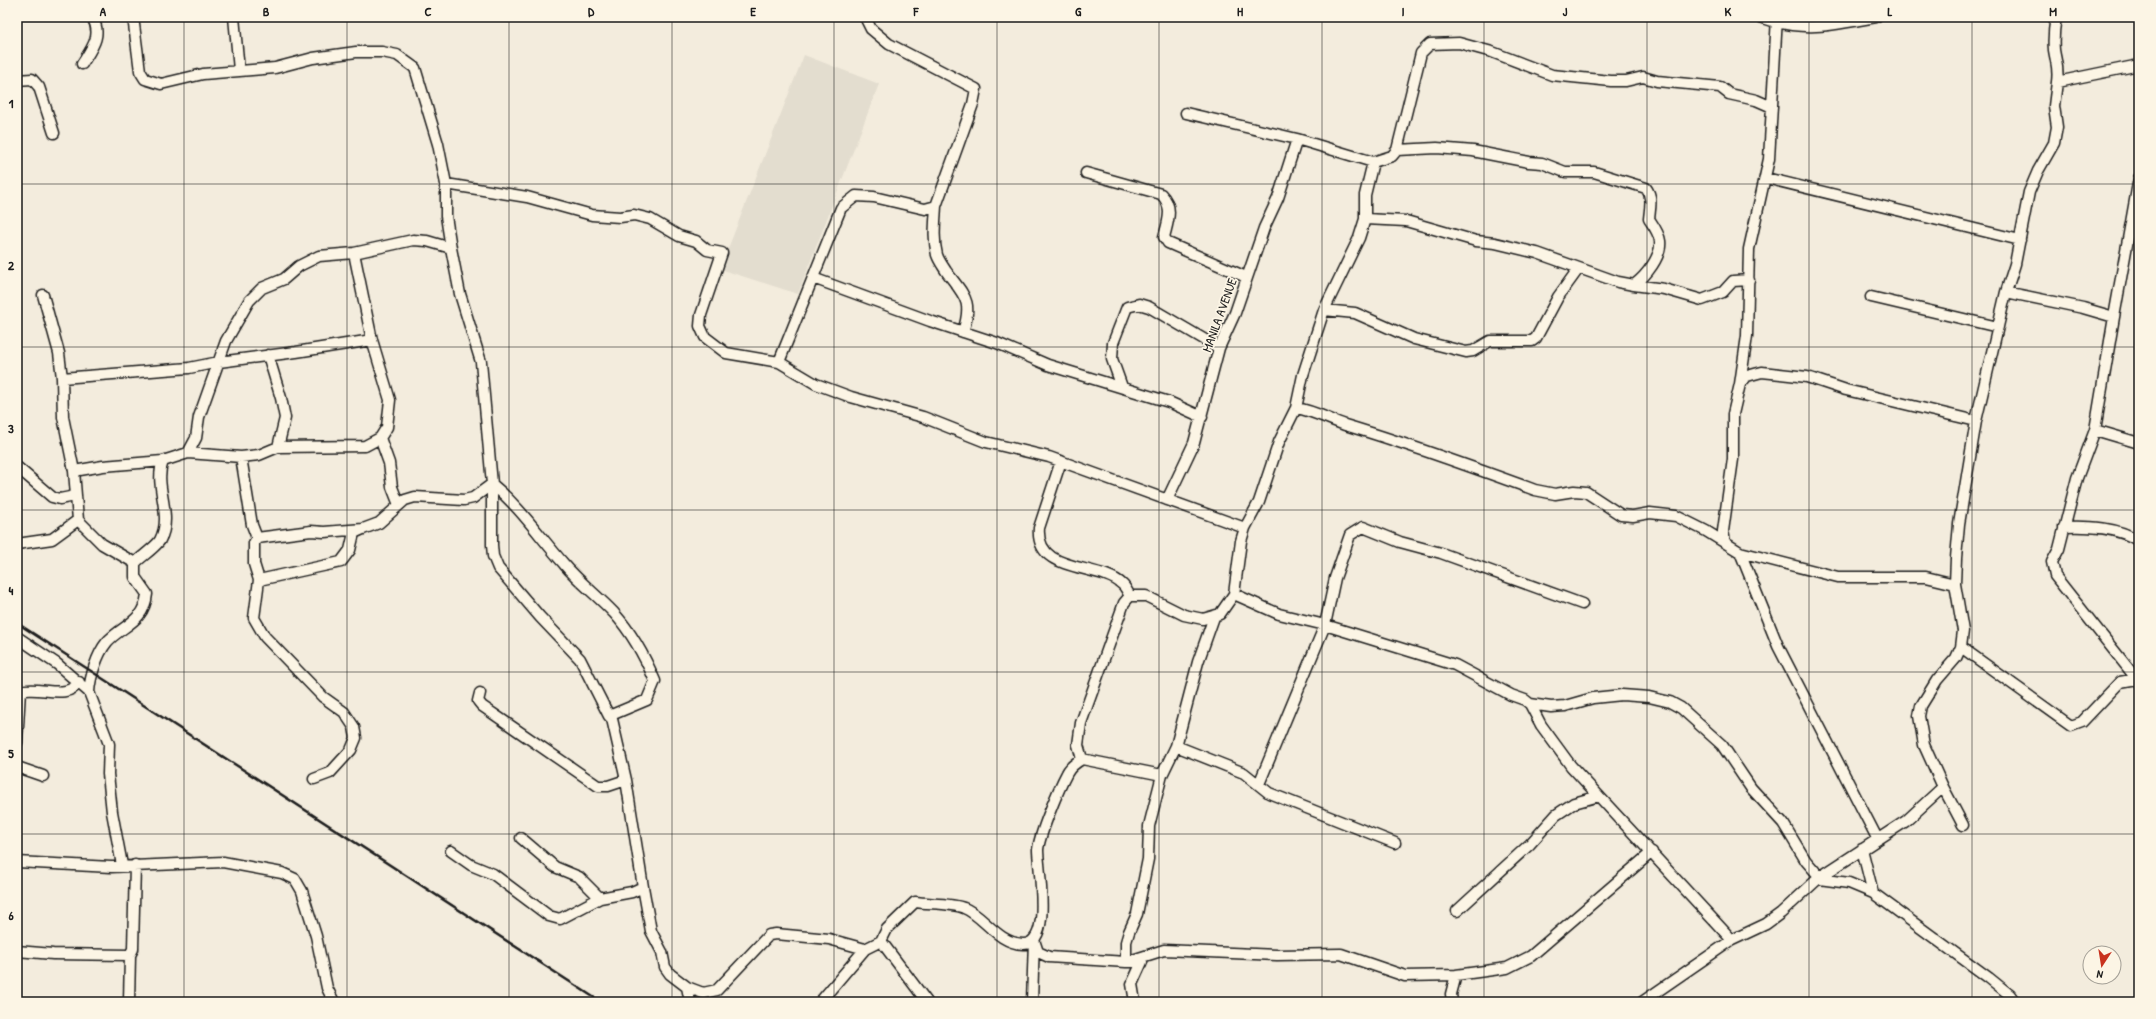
<svg xmlns="http://www.w3.org/2000/svg" width="2156" height="1019" font-family="'Patrick Hand',sans-serif">
  <style>
    .built { fill: #e3ddcf }
    .lines { fill: none; stroke-linecap: round; stroke-linejoin: round }
    .street-casing { stroke: #1c1c1c; stroke-width: 13 }
    .street { stroke: #fcf5e5; stroke-width: 10 }
    .rail { stroke: #1c1c1c; stroke-width: 2.5 }
    .grid { fill: none; stroke: #1c1c1c; stroke-width: 1; stroke-opacity: 0.55 }
    .labels { text-anchor: middle; stroke-width: 3.5; stroke-linejoin: round; paint-order: stroke }
    .street-label { font-size: 13px; fill: #1c1c1c; stroke: #fcf5e5 }
    .neatline { fill: none; stroke: #1c1c1c; stroke-width: 1.5 }
    .grid-label { font-size: 13px; text-anchor: middle; font-weight: bold; fill: #1c1c1c }
  </style>
  <rect width="100%" height="100%" fill="#f3ecdd"/>
  <filter id="ink" filterUnits="userSpaceOnUse"><feTurbulence type="fractalNoise" baseFrequency=".025" numOctaves="2"/><feDisplacementMap in="SourceGraphic" scale="8" xChannelSelector="R" yChannelSelector="G"/><feConvolveMatrix kernelMatrix="1 2 1 2 8 2 1 2 1" color-interpolation-filters="sRGB"/></filter>
  <g filter="url(#ink)">
    <!-- built -->
    <path class="built" d="M 804,55 L 879,84 L 798,294 L 720,269 Z"/>
    <g class="lines">
      <!-- street casing -->
      <g class="street-casing">
        <path id="street" d="M 133,17 L 140,71 L 145,79 L 161,84 L 203,74 L 275,68 L 313,58 L 356,52 L 382,52 L 397,55 L 415,68 L 438,144 L 446,184 L 446,216 L 451,248 L 460,294 L 481,362 L 492,484 C 520,507 540,537 564,564 C 579,582 598,596 614,613 C 631,632 645,657 655,681 L 647,700 L 609,716 L 612,719 L 626,780 L 643,887 L 632,892 L 600,898 L 560,919 L 549,916 L 493,874 L 471,865 L 451,851
          M 234,17 L 239,70
          M 1760,17 C 1804,33 1831,25 1876,17
          M 2056,17 C 2054,28 2053,39 2054,50 C 2056,63 2059,68 2057,82
          M 82,64 C 92,48 103,35 92,17
          M 17,80 L 32,79 L 39,87 L 54,133
          M 1186,113 L 1297,139 L 1373,162 L 1392,156 L 1397,150 L 1421,53 L 1430,44 L 1459,43 L 1492,52 L 1552,75 L 1611,81 L 1626,81 L 1643,77 L 1657,81 L 1720,87 L 1729,94 L 1756,100 L 1772,107
          M 1086,173 L 1161,194 C 1174,207 1168,221 1164,237 L 1168,243 L 1246,277
          M 1766,178 L 2020,240
          M 446,184 L 527,197 L 592,215 L 620,217 L 634,215 L 650,219 L 679,236 L 696,241 L 707,250 L 722,253 L 701,315 L 700,326 L 705,337 L 726,353 L 779,362 L 816,384 L 851,397 L 923,417 L 986,442 L 1049,457 L 1245,528
          M 936,206 C 935,223 933,239 937,255 C 939,261 943,266 946,271 C 965,297 973,300 963,332
          M 1365,219 L 1406,221 L 1476,241 L 1495,243 L 1537,253 L 1579,268
          M 813,278 L 930,321 L 997,343 L 1048,365 L 1169,402 L 1202,417
          M 1634,285 L 1664,289 L 1702,300 L 1723,292 L 1733,281 L 1749,280
          M 2006,292 L 2083,308 L 2114,317 L 2095,430 L 2077,478 L 2059,549 L 2052,562 L 2055,576 L 2139,682
          M 43,295 L 59,353 L 62,378
          M 1871,297 L 1998,327
          M 1324,310 L 1355,313 L 1414,339 L 1466,352 L 1473,351 L 1490,341 L 1532,341 L 1536,338 L 1558,297 L 1579,268 L 1618,282 L 1634,285 C 1646,276 1662,256 1660,241 C 1659,233 1653,225 1649,219 C 1650,208 1653,197 1646,188 L 1594,172 L 1565,172 L 1542,163 L 1529,162 L 1473,151 L 1437,148 L 1397,150
          M 2114,317 L 2139,178
          M 268,355 L 281,398 L 285,418 L 278,447
          M 779,362 L 841,208 L 856,196 L 874,197 L 925,209 L 936,206 L 973,104 L 976,89 L 889,44 L 871,29 L 865,17
          M 1740,384 L 1747,336 L 1749,249 L 1769,159 L 1777,17
          M 1122,387 L 1112,359 L 1113,343 L 1127,307 L 1139,304 L 1149,307 L 1219,348
          M 1296,408 C 1314,411 1328,419 1345,425 C 1409,444 1472,467 1535,490 L 1555,494 L 1574,491 L 1586,492 L 1621,515 L 1633,516 L 1650,513 L 1676,516 L 1706,531 L 1740,552 L 1778,646 L 1877,838
          M 2095,430 L 2139,443
          M 380,438 L 389,463 L 392,487 L 399,505
          M 188,453 L 196,438 L 199,417 L 226,341 L 249,301 L 262,288 L 284,279 L 299,266 L 319,256 L 354,253 L 413,240 L 427,241 L 451,248
          M 241,457 L 252,525 L 257,538
          M 1061,461 L 1039,528 C 1035,575 1100,562 1123,585 C 1126,588 1128,593 1130,596
          M 17,467 L 52,497 L 60,499 L 75,496
          M 74,471 L 103,466 L 163,461
          M 492,484 L 492,545 L 493,556 L 498,568 L 540,617 L 580,659 L 609,716
          M 1167,500 L 1194,443 L 1219,348 L 1235,313 L 1264,228 L 1278,198 L 1297,139
          M 78,520 L 102,544 L 135,563
          M 2064,527 C 2089,526 2118,527 2139,541
          M 1725,542 L 1723,531 L 1733,459 L 1733,414 L 1740,384 L 1747,376 L 1762,372 L 1807,377 L 1846,390 L 1976,421
          M 17,544 L 52,539 L 78,520 L 74,471 L 63,417 L 62,378 L 189,368 L 219,362 L 296,352 L 372,340
          M 1740,552 L 1838,577 L 1926,577 L 1955,584
          M 259,580 L 341,562 L 350,550 L 354,533 L 363,529
          M 1234,594 L 1279,614 L 1325,625 L 1455,665 L 1511,695 L 1525,700 L 1530,704 L 1541,725 L 1571,766 L 1732,940
          M 17,637 L 57,664 L 89,692 L 109,744 L 108,774 L 112,812 L 122,865
          M 1961,647 L 2071,726 L 2082,722 L 2120,682 L 2137,679
          M 89,692 C 90,677 97,654 107,642 C 122,625 144,623 147,594 L 135,577 L 135,563 C 141,557 157,546 160,540 C 174,514 153,487 163,461 L 188,453 L 241,457 L 259,455 L 278,447 L 365,446 L 380,438 L 387,427 L 390,400 L 372,340 L 354,253
          M 480,693 L 478,701 L 482,706 L 598,786 L 608,786 L 626,780
          M 1530,704 L 1551,707 L 1565,706 L 1593,698 L 1622,695 L 1649,697 L 1670,702 L 1681,708 L 1722,745 L 1751,788 L 1783,823 L 1806,861 L 1820,877
          M 17,743 L 20,691 C 39,685 67,701 79,682
          M 1176,746 L 1244,773 L 1269,793 L 1395,843
          M 1082,759 L 1078,745 L 1081,723 L 1124,603 L 1130,596 L 1146,596 L 1184,615 L 1203,619 L 1220,614 L 1234,594 L 1241,541 L 1245,528 L 1259,502 L 1279,442 L 1296,408 L 1303,375 L 1324,310 L 1359,238 L 1365,219 L 1365,195 L 1373,162
          M 17,767 L 43,776
          M 314,779 L 330,773 L 351,750 L 356,738 L 354,727 L 344,712 L 323,697 L 265,637 L 254,618 L 259,580 L 254,564 L 254,543 L 257,538 L 311,531 L 324,532 L 363,529 L 379,523 L 405,500 L 415,497 L 464,500 L 473,498 L 492,484
          M 1259,784 L 1325,625 L 1335,578 L 1350,535 L 1363,527 L 1400,542 L 1441,553 L 1582,604
          M 1943,787 L 1924,745 L 1919,716 L 1921,706 L 1937,680 L 1956,658 L 1961,647 L 1963,631 L 1955,584 L 1956,558 L 1959,524 L 1976,421 L 2006,292 L 2015,264 L 2029,192 L 2038,171 L 2054,143 L 2057,127 L 2054,106 L 2057,82 L 2139,65
          M 521,838 L 555,867 L 579,877 L 600,898
          M 1862,849 L 1873,893
          M 17,862 L 111,867 L 223,862 L 282,873 L 295,879 L 302,891 L 316,936 L 327,988 L 334,1002
          M 1819,879 L 1849,883 L 1873,893 L 1989,978 L 2010,995 L 2015,1002
          M 643,887 L 651,931 L 662,952 L 665,967 L 670,974 L 687,987 L 703,993 L 717,990 L 769,935 L 776,934 L 829,939 L 865,949
          M 1457,911 L 1530,844 L 1556,815 L 1574,803 L 1599,796
          M 881,941 L 927,1002
          M 17,951 L 53,954 L 130,955 L 133,949 L 135,865
          M 687,987 L 690,1002
          M 129,1002 L 130,955
          M 820,1002 L 865,949 L 881,941 L 887,929 L 915,902 C 929,904 952,903 964,908 C 983,915 997,943 1023,944 C 1053,945 1038,868 1038,850 C 1039,835 1059,788 1067,773 C 1070,767 1075,763 1082,759 L 1162,775
          M 1032,1002 L 1034,940 L 1038,952 L 1049,957 L 1126,962 L 1164,950 L 1277,955 L 1341,954 L 1405,976 L 1456,975 L 1507,968 L 1531,956 L 1652,852
          M 1135,1002 L 1132,984 L 1142,962 L 1126,962 L 1126,942 L 1129,932 L 1137,914 L 1148,859 L 1149,826 L 1162,775 L 1176,746 L 1198,662 L 1214,617
          M 1452,1002 L 1451,994 L 1456,975
          M 1642,1002 L 1732,940 L 1766,924 L 1781,913 L 1820,877 L 1906,821 L 1943,787 L 1963,825"/>
      </g>
      <!-- street -->
      <use href="#street" class="street"/>
      <!-- rail -->
      <path class="rail" d="M 17,623 L 601,1002"/>
    </g>
  </g>
  <!-- grid -->
  <path class="grid" d="M 184,17 L 184,1002M 347,17 L 347,1002M 509,17 L 509,1002M 672,17 L 672,1002M 834,17 L 834,1002M 997,17 L 997,1002M 1159,17 L 1159,1002M 1322,17 L 1322,1002M 1484,17 L 1484,1002M 1647,17 L 1647,1002M 1809,17 L 1809,1002M 1972,17 L 1972,1002M 17,184 L 2139,184M 17,347 L 2139,347M 17,510 L 2139,510M 17,672 L 2139,672M 17,834 L 2139,834"/>
  <g class="labels">
    <!-- street labels -->
    <g class="street-label">
      <text transform="translate(1219 315) rotate(-70)" y="5">MANILA AVENUE</text>
    </g>
  </g>
  <!-- margin -->
  <rect width="2156" height="1019" fill="none" stroke="#fcf5e5" stroke-width="44"/>
  <!-- north arrow -->
  <g transform="translate(2102 965) rotate(192)"><circle r="19" fill="#fcf5e5" stroke="#a29e95"/>
  <path d="M0-3L7 15L0 10L-7 15Z" fill="#c8321e"/>
  <text y="-6" font-size="11" font-weight="bold" text-anchor="middle" fill="#1c1c1c">N</text>
  </g>
  <rect x="22" y="22" width="2112" height="975" class="neatline"/>
  <g class="grid-label">
    <text x="103" y="16">A</text>
    <text x="266" y="16">B</text>
    <text x="428" y="16">C</text>
    <text x="591" y="16">D</text>
    <text x="753" y="16">E</text>
    <text x="916" y="16">F</text>
    <text x="1078" y="16">G</text>
    <text x="1240" y="16">H</text>
    <text x="1403" y="16">I</text>
    <text x="1565" y="16">J</text>
    <text x="1728" y="16">K</text>
    <text x="1890" y="16">L</text>
    <text x="2053" y="16">M</text>
    <text x="11" y="108">1</text>
    <text x="11" y="270">2</text>
    <text x="11" y="433">3</text>
    <text x="11" y="595">4</text>
    <text x="11" y="758">5</text>
    <text x="11" y="920">6</text>
  </g>
</svg>
